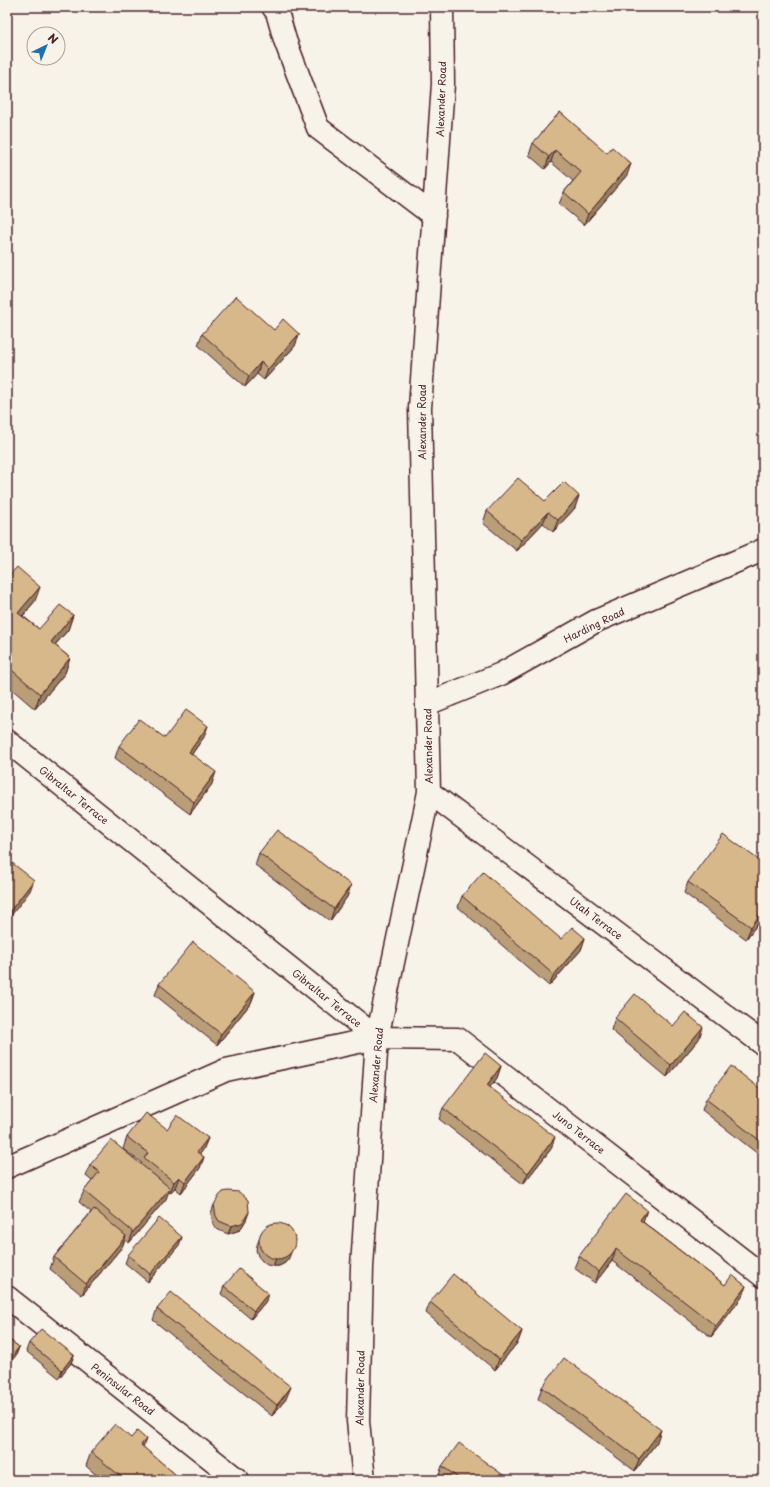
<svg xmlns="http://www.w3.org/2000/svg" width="770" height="1487" font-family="'Playpen Sans',sans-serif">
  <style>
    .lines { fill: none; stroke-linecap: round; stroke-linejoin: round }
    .minor-casing { stroke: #4a1f2b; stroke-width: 25 }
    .minor { stroke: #f7f3e8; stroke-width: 22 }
    .wall { fill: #b99e78; stroke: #4a1f2b }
    .shaded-wall { fill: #968161; stroke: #4a1f2b }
    .building { fill: #d7b88b; stroke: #4a1f2b }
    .labels { text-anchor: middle; stroke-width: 4; stroke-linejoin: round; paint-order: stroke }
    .street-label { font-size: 10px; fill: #4a1f2b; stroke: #f7f3e8 }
  </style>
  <rect width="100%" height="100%" fill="#f7f3e8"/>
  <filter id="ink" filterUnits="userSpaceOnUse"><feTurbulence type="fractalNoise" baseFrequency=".025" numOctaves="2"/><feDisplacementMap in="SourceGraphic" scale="8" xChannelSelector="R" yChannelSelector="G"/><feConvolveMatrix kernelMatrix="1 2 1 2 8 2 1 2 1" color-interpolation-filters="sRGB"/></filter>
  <g filter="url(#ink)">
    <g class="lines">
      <!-- minor casing -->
      <g class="minor-casing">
        <path id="minor" d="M 273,7 L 277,12 L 285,40 L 318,128 L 434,216
          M 427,704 L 501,674 L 596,621 L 763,550
          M 7,741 L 377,1038
          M 429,792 L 763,1044
          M 7,1167 L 226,1070 L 377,1038 L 458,1039 L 763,1276
          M 7,1297 L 238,1480
          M 364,1480 L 358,1421 L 362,1267 L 377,1038 L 429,792 L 420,408 L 443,84 L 442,7"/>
      </g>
      <!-- minor -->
      <use href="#minor" class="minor"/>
    </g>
    <!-- wall -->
    <path class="wall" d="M 560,112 L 627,175 L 584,225 L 559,204 L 564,192 L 573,181 L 551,162 L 545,169 L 529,155 L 533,143 Z
      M 274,330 L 299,334 L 295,346 L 264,380 L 257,374 L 245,387 L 198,345 L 202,334 Z
      M 545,501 L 575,508 L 553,532 L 543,523 L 517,551 L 483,523 L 487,511 Z
      M 7,578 L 35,601 L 23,616 L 39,629 L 73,615 L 68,630 L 55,645 L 70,658 L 65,673 L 35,709 L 7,685 Z
      M 204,737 L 192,754 L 212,784 L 190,814 L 115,758 L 119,746 L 165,738 Z
      M 259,853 L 351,885 L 347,897 L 330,921 L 255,865 Z
      M 763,863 L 763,924 L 759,922 L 746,939 L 684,893 L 688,882 Z
      M 462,896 L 561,939 L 585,938 L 581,950 L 549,986 L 458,907 Z
      M 159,984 L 255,992 L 251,1003 L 217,1045 L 155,995 Z
      M 615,1018 L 673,1026 L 699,1039 L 667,1077 L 611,1030 Z
      M 501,1066 L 497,1078 L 490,1087 L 551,1149 L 523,1184 L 439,1119 L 443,1108 Z
      M 763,1091 L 763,1158 L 702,1110 L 706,1099 Z
      M 167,1129 L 208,1138 L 203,1150 L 200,1154 L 204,1157 L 200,1168 L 181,1193 L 175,1188 L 170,1193 L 168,1192 L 166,1199 L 129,1243 L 125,1240 L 122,1247 L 82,1295 L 50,1269 L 54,1257 L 91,1212 L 79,1202 L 84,1191 L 92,1181 L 86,1176 L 90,1165 L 141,1165 L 142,1163 L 123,1149 L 127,1137 Z
      M 214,1205 L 249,1212 L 246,1220 L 240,1230 L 228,1234 L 216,1229 L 213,1224 L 211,1213 Z
      M 643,1222 L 725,1285 L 742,1297 L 711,1337 L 612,1261 L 595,1283 L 574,1268 L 579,1256 Z
      M 262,1232 L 289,1258 L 285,1263 L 279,1266 L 273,1266 L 267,1265 L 262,1261 L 258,1256 L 256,1250 L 257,1245 Z
      M 182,1237 L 179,1245 L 148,1282 L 125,1263 L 128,1255 Z
      M 224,1286 L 266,1301 L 251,1319 L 221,1294 Z
      M 430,1302 L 522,1331 L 518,1342 L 495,1370 L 426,1313 Z
      M 157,1309 L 286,1399 L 272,1416 L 153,1320 Z
      M 7,1338 L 19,1347 L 16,1355 L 7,1367 Z
      M 29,1343 L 74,1355 L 71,1363 L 59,1378 L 26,1351 Z
      M 542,1387 L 657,1442 L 635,1471 L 538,1399 Z
      M 143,1447 L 182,1480 L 102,1480 L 86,1466 L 91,1452 Z
      M 442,1466 L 510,1480 L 441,1480 L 438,1478 Z"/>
    <!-- shaded-wall -->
    <path class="shaded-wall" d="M 12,89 L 8,101 L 7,102 L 7,96 Z
      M 555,150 L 551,162 L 545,169 L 549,157 Z
      M 631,164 L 627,175 L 584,225 L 588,214 Z
      M 299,334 L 295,346 L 264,380 L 268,369 Z
      M 261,362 L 257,374 L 245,387 L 249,376 Z
      M 579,496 L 575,508 L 553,532 L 558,520 Z
      M 548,512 L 543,523 L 517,551 L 521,540 Z
      M 40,587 L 35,601 L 13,627 L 18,613 Z
      M 73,615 L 68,630 L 45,656 L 51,642 Z
      M 70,658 L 65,673 L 35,709 L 40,694 Z
      M 208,726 L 204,737 L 185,763 L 189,752 Z
      M 216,772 L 212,784 L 190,814 L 194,802 Z
      M 34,880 L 30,891 L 7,921 L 7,915 Z
      M 351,885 L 347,897 L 330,921 L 334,909 Z
      M 763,910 L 759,922 L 746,939 L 751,927 Z
      M 585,938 L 581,950 L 549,986 L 554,975 Z
      M 255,992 L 251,1003 L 217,1045 L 221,1034 Z
      M 703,1027 L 699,1039 L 667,1077 L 671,1065 Z
      M 501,1066 L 497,1078 L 483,1096 L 487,1085 Z
      M 555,1137 L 551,1149 L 523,1184 L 528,1173 Z
      M 208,1138 L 203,1150 L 193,1163 L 197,1152 Z
      M 204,1157 L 200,1168 L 181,1193 L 185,1182 Z
      M 179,1177 L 175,1188 L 170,1193 L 174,1182 Z
      M 170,1188 L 166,1199 L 129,1243 L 133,1232 Z
      M 647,1210 L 643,1222 L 636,1232 L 640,1220 Z
      M 249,1212 L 246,1220 L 240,1230 L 228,1234 L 231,1226 Z
      M 126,1236 L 122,1247 L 82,1295 L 86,1284 Z
      M 182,1237 L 179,1245 L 148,1282 L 150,1274 Z
      M 616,1249 L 612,1261 L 595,1283 L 599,1272 Z
      M 292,1250 L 289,1258 L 285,1263 L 279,1266 L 273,1266 L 276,1258 Z
      M 746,1286 L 742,1297 L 711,1337 L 716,1326 Z
      M 268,1293 L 266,1301 L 251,1319 L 254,1311 Z
      M 522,1331 L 518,1342 L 495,1370 L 499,1359 Z
      M 19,1347 L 16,1355 L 7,1367 L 10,1359 Z
      M 74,1355 L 71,1363 L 59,1378 L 62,1370 Z
      M 291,1387 L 286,1399 L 272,1416 L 277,1405 Z
      M 661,1430 L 657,1442 L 635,1471 L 639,1459 Z
      M 146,1439 L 141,1453 L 141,1445 Z"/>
    <!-- building -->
    <path class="building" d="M 7,86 L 12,89 L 7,96 Z
      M 560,112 L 607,153 L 612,147 L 631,164 L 588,214 L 564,192 L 581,172 L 555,150 L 549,157 L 533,143 Z
      M 236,296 L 274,330 L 283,319 L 299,334 L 268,369 L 261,362 L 249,376 L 202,334 Z
      M 518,478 L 545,501 L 564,482 L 579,496 L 558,520 L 548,512 L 521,540 L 487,511 Z
      M 17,567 L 40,587 L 18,613 L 39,629 L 60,605 L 73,615 L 51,642 L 70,658 L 40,694 L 7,666 L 7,578 Z
      M 186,710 L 208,726 L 189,752 L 216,772 L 194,802 L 119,746 L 139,719 L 165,738 Z
      M 277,830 L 351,885 L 334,909 L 259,853 Z
      M 723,834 L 763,863 L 763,910 L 751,927 L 688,882 Z
      M 7,859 L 34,880 L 7,915 Z
      M 483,872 L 561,939 L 572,927 L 585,938 L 554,975 L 462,896 Z
      M 193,942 L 255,992 L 221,1034 L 159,984 Z
      M 635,994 L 673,1026 L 685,1012 L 703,1027 L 671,1065 L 615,1018 Z
      M 485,1053 L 501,1066 L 487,1085 L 555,1137 L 528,1173 L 443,1108 Z
      M 731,1066 L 763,1091 L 763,1143 L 706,1099 Z
      M 146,1113 L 167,1129 L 177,1115 L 208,1138 L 197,1152 L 204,1157 L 185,1182 L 179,1177 L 174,1182 L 144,1158 L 148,1153 L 127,1137 Z
      M 111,1140 L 170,1188 L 133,1232 L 84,1191 L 99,1172 L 90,1165 Z
      M 228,1191 L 239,1192 L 248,1200 L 249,1212 L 242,1223 L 231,1226 L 219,1221 L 216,1216 L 214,1205 L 219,1196 L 223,1192 Z
      M 626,1194 L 647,1210 L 640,1220 L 725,1285 L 732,1275 L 746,1286 L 716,1326 L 616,1249 L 599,1272 L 579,1256 Z
      M 94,1209 L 126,1236 L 86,1284 L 54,1257 Z
      M 159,1218 L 182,1237 L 150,1274 L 128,1255 Z
      M259 1241a18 18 0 1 1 36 0a18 18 0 1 1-36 0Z
      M 239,1269 L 268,1293 L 254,1311 L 224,1286 Z
      M 453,1274 L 522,1331 L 499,1359 L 430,1302 Z
      M 171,1292 L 291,1387 L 277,1405 L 157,1309 Z
      M 41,1329 L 74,1355 L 62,1370 L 29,1343 Z
      M 7,1338 L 19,1347 L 10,1359 L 7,1357 Z
      M 564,1358 L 661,1430 L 639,1459 L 542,1387 Z
      M 115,1424 L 131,1438 L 137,1431 L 146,1439 L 141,1445 L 182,1480 L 125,1480 L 91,1452 Z
      M 459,1443 L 510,1480 L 461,1480 L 442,1466 Z
      M 196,1476 L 201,1480 L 193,1480 Z"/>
  </g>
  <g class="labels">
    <!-- street labels -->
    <g class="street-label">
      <text transform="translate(441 99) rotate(-88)" y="4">Alexander Road</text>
      <text transform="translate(422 422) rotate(-90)" y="4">Alexander Road</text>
      <text transform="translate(594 625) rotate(-26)" y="4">Harding Road</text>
      <text transform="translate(428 746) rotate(-91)" y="4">Alexander Road</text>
      <text transform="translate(74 795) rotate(39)" y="4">Gibraltar Terrace</text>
      <text transform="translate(596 918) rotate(37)" y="4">Utah Terrace</text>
      <text transform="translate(327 998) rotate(39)" y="4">Gibraltar Terrace</text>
      <text transform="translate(376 1065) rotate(-85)" y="4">Alexander Road</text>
      <text transform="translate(579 1132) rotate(38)" y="4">Juno Terrace</text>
      <text transform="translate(360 1388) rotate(-89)" y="4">Alexander Road</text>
      <text transform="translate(123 1389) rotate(38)" y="4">Peninsular Road</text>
    </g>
  </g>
  <!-- margin -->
  <rect width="770" height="1487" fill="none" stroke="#f7f3e8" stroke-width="24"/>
  <rect x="12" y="12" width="746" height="1463" fill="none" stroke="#4a1f2b" stroke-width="1.5" filter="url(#ink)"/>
  <!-- north arrow -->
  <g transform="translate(46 46) rotate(43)"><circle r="19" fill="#f7f3e8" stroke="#b29e9c"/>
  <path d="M0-3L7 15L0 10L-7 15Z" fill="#1f6fb2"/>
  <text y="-6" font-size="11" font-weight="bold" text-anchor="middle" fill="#4a1f2b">N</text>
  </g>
</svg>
